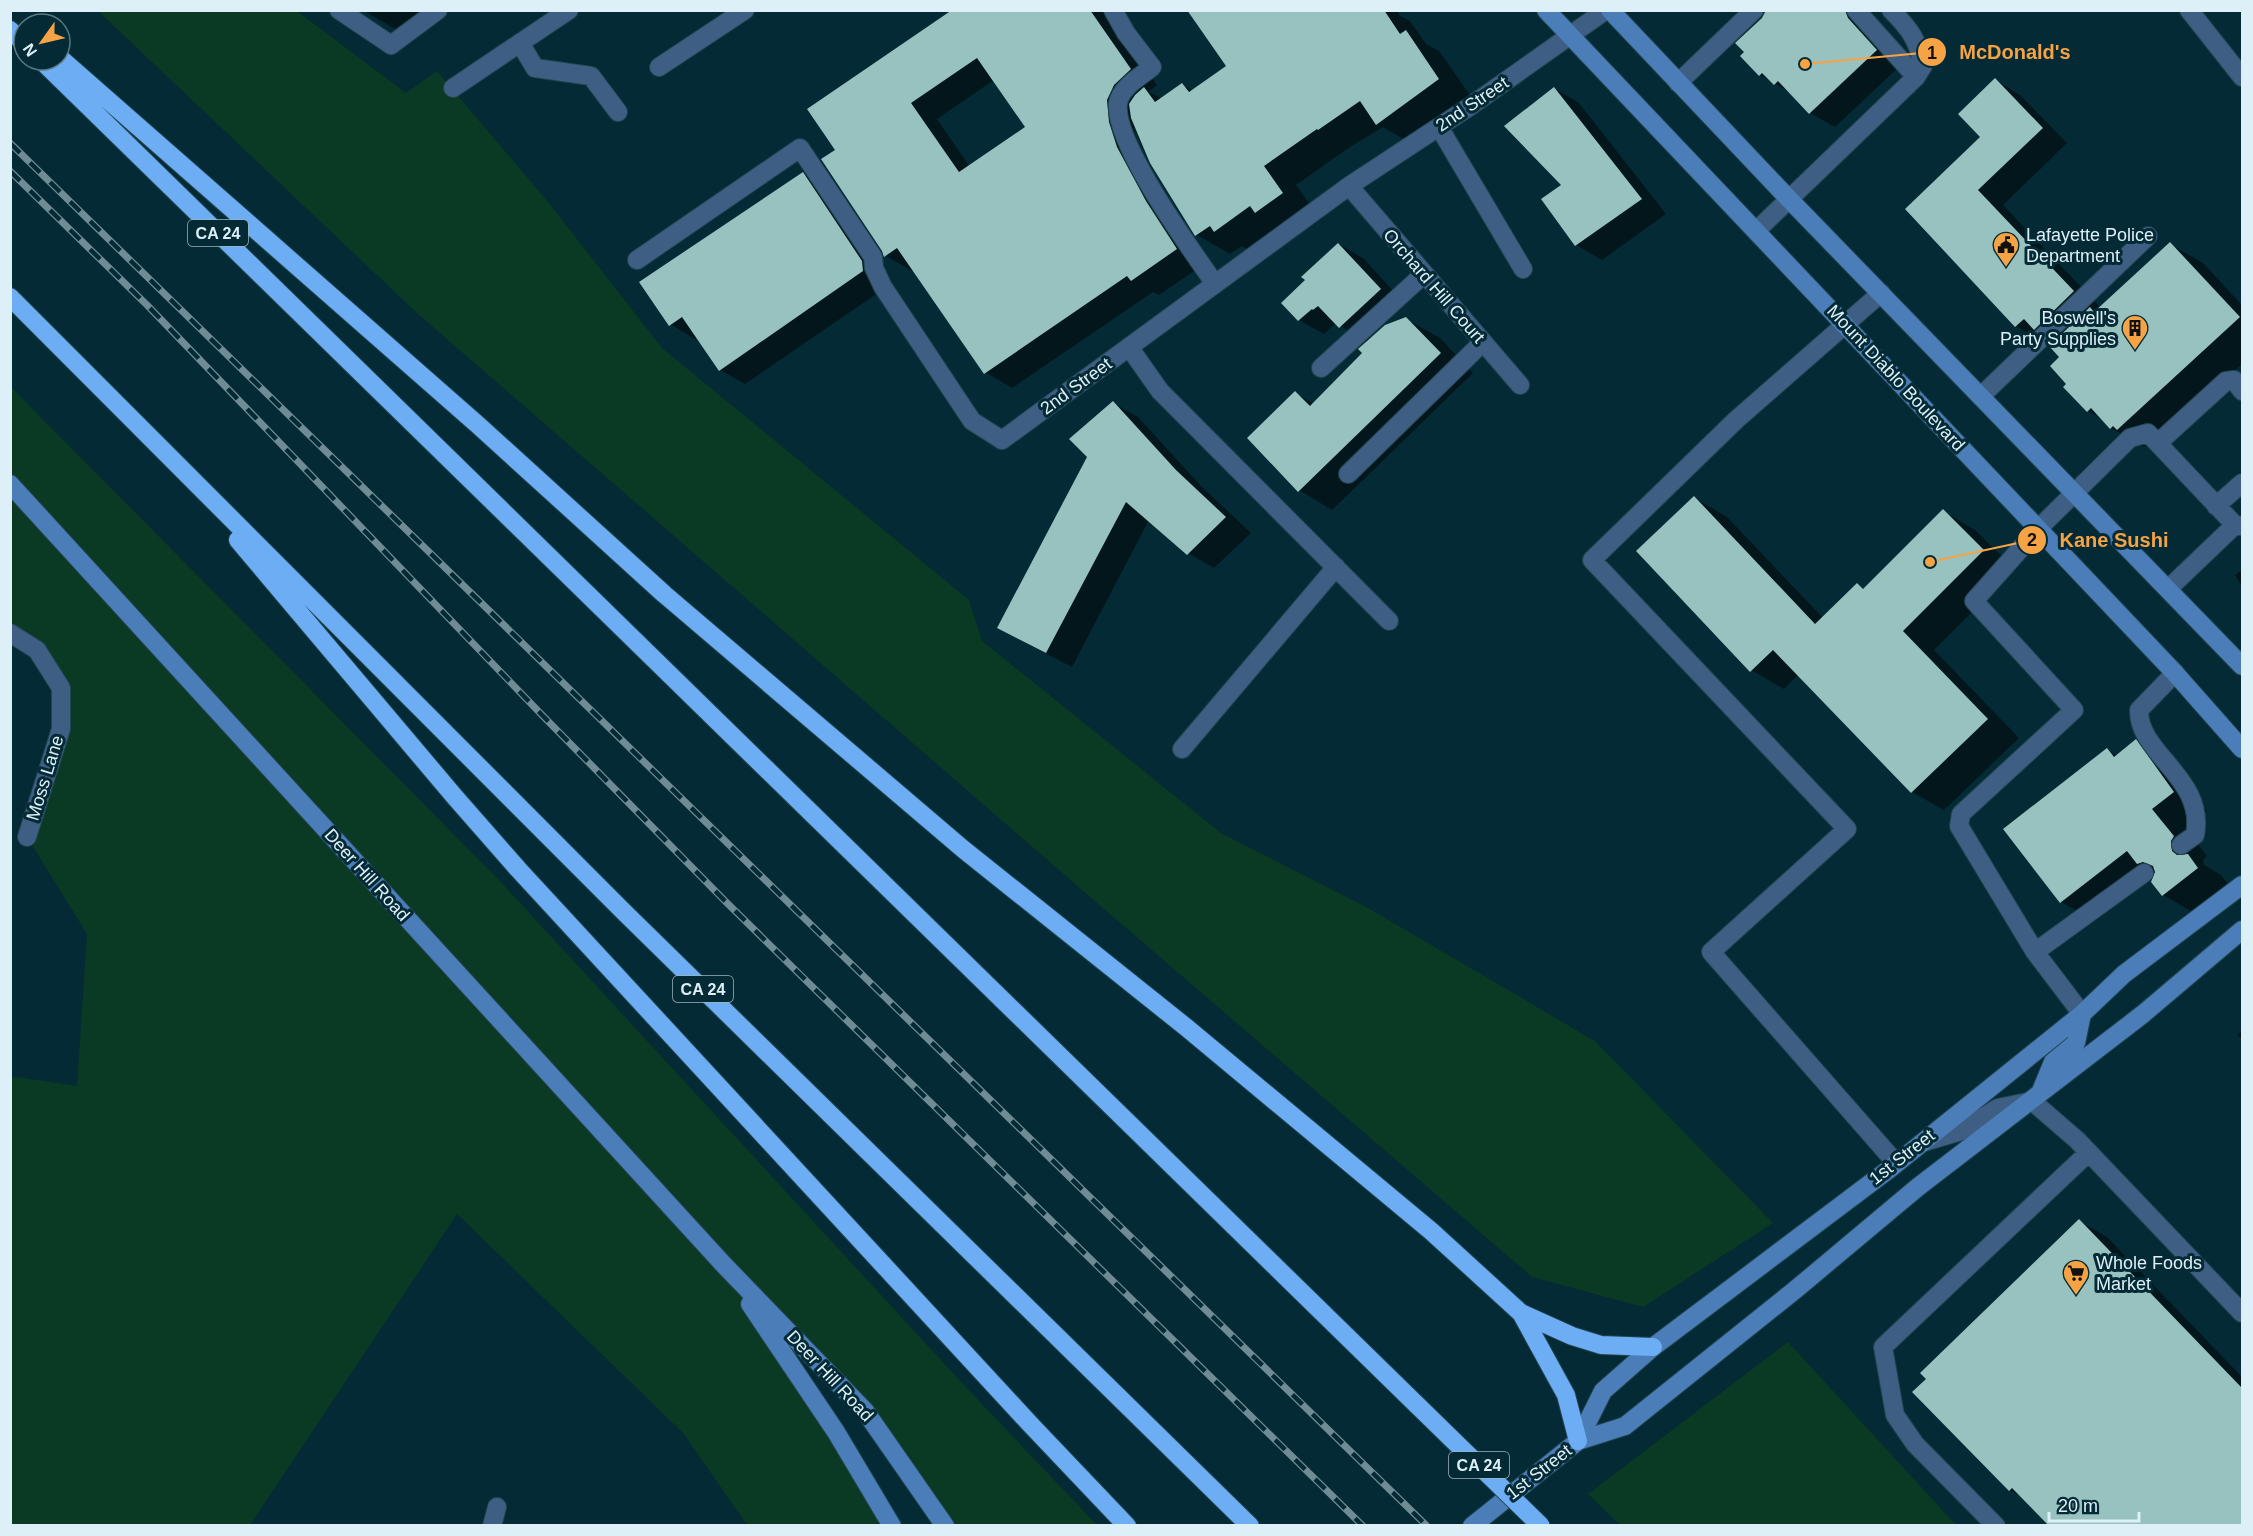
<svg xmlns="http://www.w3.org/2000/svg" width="2253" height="1536" font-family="Arial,sans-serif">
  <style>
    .green { fill: #0a3924 }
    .shadow { fill: #0007; fill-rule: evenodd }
    .building { fill: #97c2bf; fill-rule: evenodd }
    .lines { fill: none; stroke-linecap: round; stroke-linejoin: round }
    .lane-casing { stroke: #224650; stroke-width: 20 }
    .street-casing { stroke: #224650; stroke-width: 20 }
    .secondary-casing { stroke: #224650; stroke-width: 20 }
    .highway-casing { stroke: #224650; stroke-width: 20 }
    .lane { stroke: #3f5e83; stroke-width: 18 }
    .street { stroke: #3f5e83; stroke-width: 18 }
    .secondary { stroke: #4b7eb8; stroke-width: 18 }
    .highway { stroke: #6dadf4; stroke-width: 18 }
    .rail-casing { stroke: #6f8b95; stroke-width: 7 }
    .rail { stroke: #042a35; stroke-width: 4.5; stroke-dasharray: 14; stroke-linecap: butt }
    .highway-bridge-casing { stroke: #224650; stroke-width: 20; stroke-linecap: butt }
    .highway-bridge { stroke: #6dadf4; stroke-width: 18 }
    .labels { text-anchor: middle; stroke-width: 6; stroke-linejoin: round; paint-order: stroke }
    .shield { fill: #042a35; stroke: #9cb5be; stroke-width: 1.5 }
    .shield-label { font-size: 16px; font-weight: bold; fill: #ddf0f8 }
    .street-label { font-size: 18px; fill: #ddf0f8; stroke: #042a35 }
    .poi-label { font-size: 18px; fill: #ddf0f8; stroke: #042a35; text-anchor: start }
    .leader { fill: none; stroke: #f5a345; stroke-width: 2 }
    .callout-dot { fill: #f5a345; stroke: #042a35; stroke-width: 2 }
    .mark-label { font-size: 18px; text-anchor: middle; font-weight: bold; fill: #111 }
    .callout-label { font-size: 20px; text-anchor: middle; font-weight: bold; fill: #f5a345; stroke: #042a35; stroke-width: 6; stroke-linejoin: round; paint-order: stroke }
  </style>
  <rect width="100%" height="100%" fill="#042a35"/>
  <!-- green -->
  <path class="green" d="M 98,11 L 297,11 L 406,93 L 437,71 L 548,202 L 662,348 L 969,600 L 982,641 L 1221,833 L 1368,908 L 1595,1041 L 1773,1223 L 1643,1307 L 1532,1277 L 1089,896 L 418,314 Z
    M 11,387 L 499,880 L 963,1384 L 1097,1525 L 945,1525 L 865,1411 L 728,1269 L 892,1525 L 747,1525 L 684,1434 L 457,1214 L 250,1525 L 11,1525 L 10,1076 L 77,1086 L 87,934 L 27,837 L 61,729 L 61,688 L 11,633 Z
    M 1788,1342 L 1956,1525 L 1620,1525 L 1588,1494 Z"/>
  <!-- shadow -->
  <path class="shadow" d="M 363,10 L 422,10 L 395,29 Z
    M 954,10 L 1105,10 L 1157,85 L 1149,92 L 1162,99 L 1182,85 L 1193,91 L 1228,67 L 1189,10 L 1397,10 L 1400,16 L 1410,21 L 1426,44 L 1439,51 L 1472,98 L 1410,143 L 1383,127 L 1350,147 L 1296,185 L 1316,213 L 1248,250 L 1242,246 L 1230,254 L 1197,235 L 1151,163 L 1134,127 L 1136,141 L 1157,191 L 1203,265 L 1159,295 L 1153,292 L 1012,388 L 985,372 L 914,270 L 912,271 L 886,256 L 837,150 ZM 994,80 L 1027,127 L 970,167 L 937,119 Z
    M 1766,10 L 1858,10 L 1901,65 L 1835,127 L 1810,113 L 1793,94 L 1760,75 L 1763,19 Z
    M 1995,80 L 2020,95 L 2067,143 L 2003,205 L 2099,306 L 2093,311 L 2096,313 L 2170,244 L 2203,263 L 2242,305 L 2242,364 L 2151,448 L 2146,445 L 2144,447 L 2111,428 L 2104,420 L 2088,411 L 2069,384 L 2057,341 L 2047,335 L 2041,341 L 2016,326 L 1908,209 L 1982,137 Z
    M 1554,88 L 1579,103 L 1666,214 L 1602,260 L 1576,245 L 1564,185 Z
    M 803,174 L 828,188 L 888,286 L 745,384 L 720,370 L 698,337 L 695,339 L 670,324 Z
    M 1339,244 L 1364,259 L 1405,304 L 1370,337 L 1372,339 L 1406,319 L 1440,338 L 1473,373 L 1332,510 L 1299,490 L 1295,393 L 1314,404 L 1364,353 L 1367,343 L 1336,323 L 1324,334 L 1299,320 L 1307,280 Z
    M 1113,403 L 1138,417 L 1201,486 L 1251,533 L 1214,568 L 1188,553 L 1149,520 L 1072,667 L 1024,642 L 1089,457 Z
    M 1695,498 L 1727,517 L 1823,618 L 1857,585 L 1865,590 L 1943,511 L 1975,530 L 2015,569 L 1934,650 L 2019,738 L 1944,810 L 1912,792 L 1799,674 L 1784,689 L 1751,670 Z
    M 2242,570 L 2242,587 L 2235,575 Z
    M 2136,741 L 2169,760 L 2207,811 L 2185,828 L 2207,856 L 2203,860 L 2204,865 L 2221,875 L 2231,888 L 2196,914 L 2163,895 L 2152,882 L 2157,872 L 2095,921 L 2061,902 L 2107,750 L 2118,756 Z
    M 2242,1029 L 2242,1039 L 2238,1036 Z
    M 2079,1221 L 2107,1237 L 2242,1377 L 2242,1526 L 2051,1526 L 2024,1498 L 2010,1490 Z"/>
  <!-- building -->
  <path class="building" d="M 952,10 L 1090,10 L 1131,69 L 1114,85 L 1107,100 L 1109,122 L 1117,147 L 1146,201 L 1177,249 L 1131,281 L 1127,276 L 984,374 L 897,248 L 884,257 L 882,251 L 821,159 L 835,150 L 807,109 ZM 977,58 L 1025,127 L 959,172 L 911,103 Z
    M 1187,10 L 1384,10 L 1400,34 L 1406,30 L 1439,79 L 1376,125 L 1360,101 L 1318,130 L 1317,129 L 1264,166 L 1283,193 L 1255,213 L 1250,206 L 1214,232 L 1210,226 L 1195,236 L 1150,163 L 1131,118 L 1129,104 L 1135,95 L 1144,87 L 1155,102 L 1182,83 L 1189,92 L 1226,66 Z
    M 1766,10 L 1845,10 L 1848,18 L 1877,50 L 1809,114 L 1778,81 L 1774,85 L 1762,73 L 1759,76 L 1740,56 L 1744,52 L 1735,43 L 1762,18 Z
    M 1995,78 L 2043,128 L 1978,190 L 2074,291 L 2034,330 L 2024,319 L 2015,327 L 1905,209 L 1980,137 L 1958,114 Z
    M 1554,87 L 1642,199 L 1575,246 L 1541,199 L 1561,185 L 1504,126 Z
    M 803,172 L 862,261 L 863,271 L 719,371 L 682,317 L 669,326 L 639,282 Z
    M 2170,242 L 2240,317 L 2117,430 L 2113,426 L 2110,429 L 2091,408 L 2087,412 L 2063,387 L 2066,384 L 2050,366 L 2059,357 L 2049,346 L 2090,307 L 2094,312 Z
    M 1338,243 L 1381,289 L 1339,328 L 1318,306 L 1313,310 L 1312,309 L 1298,321 L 1281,303 L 1305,280 L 1301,277 Z
    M 1406,317 L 1441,353 L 1298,492 L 1247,438 L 1295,391 L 1310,406 L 1362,353 L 1358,349 L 1385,325 Z
    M 1113,401 L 1176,470 L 1226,517 L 1187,555 L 1126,502 L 1046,653 L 997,628 L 1087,457 L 1069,439 Z
    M 1694,496 L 1815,624 L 1857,583 L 1863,589 L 1943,509 L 1984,550 L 1903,631 L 1988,719 L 1911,793 L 1773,650 L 1750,672 L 1636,551 Z
    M 2136,739 L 2174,792 L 2152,809 L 2174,836 L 2171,841 L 2172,851 L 2177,855 L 2188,854 L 2198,868 L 2162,896 L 2151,882 L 2155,872 L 2153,866 L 2143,862 L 2137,864 L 2127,851 L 2060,903 L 2003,829 L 2107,748 L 2114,757 Z
    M 2079,1219 L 2242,1388 L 2242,1526 L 2049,1526 L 2012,1488 L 2009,1491 L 1912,1392 L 1926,1379 L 1920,1373 Z"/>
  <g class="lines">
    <!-- lane casing -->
    <g class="lane-casing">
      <path id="lane" d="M 339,10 L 391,45 L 438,10
        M 1113,10 L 1126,33 L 1152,67 C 1140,77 1121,87 1118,103 C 1113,143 1191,249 1215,284
        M 1856,10 L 1916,77
        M 520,43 L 535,68 L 591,76 L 618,112
        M 659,67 L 745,10
        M 1678,83 L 1754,10
        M 1439,127 L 1523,269
        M 1757,230 L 1916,77 L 1923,66 C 1918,40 1910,29 1891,10
        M 637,260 L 800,148 L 873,257 L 874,268 L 883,287 L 972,421 L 1002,440
        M 1881,293 L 1736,420 L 1592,560 L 1847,829 L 1711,952 L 1896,1163
        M 1129,347 L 1160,391 L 1389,621
        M 1321,368 L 1424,274
        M 1981,396 L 2148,236
        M 2158,443 L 2226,381 L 2234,380 L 2242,391
        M 1348,474 L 1483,342
        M 2216,506 L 2242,483
        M 2168,589 L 2235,525
        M 2175,673 L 2139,710 C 2138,754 2206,778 2195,835 L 2181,845
        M 1182,749 L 1336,567
        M 2035,952 L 2144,873
        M 2082,1014 L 2035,952 L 1959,826 L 1961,814 L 2074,710 L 1974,601 L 2039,528 L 2130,438 L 2148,433 L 2235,525 L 2242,526
        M 1924,1142 L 1961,1131 L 1998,1108 L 2032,1101 L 2077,1140 L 2242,1313
        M 1996,1526 L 1915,1444 L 1895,1415 L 1883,1347 L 2088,1153"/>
    </g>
    <!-- street casing -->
    <g class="street-casing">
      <path id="street" d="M 2189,10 L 2242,77
        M 453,88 L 569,10
        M 1349,186 L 1520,385
        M 1002,440 L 1349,186 L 1469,107 L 1606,10
        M 10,633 L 37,650 L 61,688 L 61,729 L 27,837
        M 492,1526 L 497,1507"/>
    </g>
    <!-- secondary casing -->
    <g class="secondary-casing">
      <path id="secondary" d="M 1546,10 L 2174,672 L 2242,749
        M 1610,10 L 1788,198 L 2242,666
        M 10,484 L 724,1265 L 865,1411 L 945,1526
        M 2041,1091 L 2053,1062 L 2076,1043 L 2082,1014
        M 750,1304 L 836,1432 L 892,1526
        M 1578,1441 L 1603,1391 L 1653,1347 L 1892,1167 L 2082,1014 L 2124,974 L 2242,885
        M 1472,1526 L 1578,1441 L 1625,1426 L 1795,1290 L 1918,1187 L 2143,1014 L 2242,930"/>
    </g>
    <!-- highway casing -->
    <g class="highway-casing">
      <path id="highway" d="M 10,30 L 24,43
        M 60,58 L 478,425 L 664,594 L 963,849 L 1187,1028 L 1431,1231 L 1521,1313 L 1572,1336 L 1601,1345 L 1653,1347
        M 41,60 L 1417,1405
        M 10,297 L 623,911 L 1250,1526
        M 238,540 L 454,796 L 518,869 L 1031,1425 L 1127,1526
        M 1521,1313 L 1566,1395 L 1578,1441"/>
    </g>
    <!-- lane -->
    <use href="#lane" class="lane"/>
    <!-- street -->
    <use href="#street" class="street"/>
    <!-- secondary -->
    <use href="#secondary" class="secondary"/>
    <!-- highway -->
    <use href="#highway" class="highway"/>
    <!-- rail casing -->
    <g class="rail-casing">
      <path id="rail" d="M 10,143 L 1427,1526
        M 10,171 L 147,305 L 542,715 L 727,903 L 1363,1526"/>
    </g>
    <!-- rail -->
    <use href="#rail" class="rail"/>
    <!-- highway-bridge casing -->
    <g class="highway-bridge-casing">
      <path id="highway-bridge" d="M 1417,1405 L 1541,1526"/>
    </g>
    <!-- highway-bridge -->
    <use href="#highway-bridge" class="highway-bridge"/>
  </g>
  <!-- icons -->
  <defs>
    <g id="civic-pin" transform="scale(1.35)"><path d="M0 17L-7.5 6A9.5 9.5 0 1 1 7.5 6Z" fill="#f5a345" stroke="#042a35"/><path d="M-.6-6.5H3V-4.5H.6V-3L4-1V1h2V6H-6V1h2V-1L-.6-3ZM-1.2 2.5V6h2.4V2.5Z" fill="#111"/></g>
    <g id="building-pin" transform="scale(1.35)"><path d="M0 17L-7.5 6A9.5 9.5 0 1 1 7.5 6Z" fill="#f5a345" stroke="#042a35"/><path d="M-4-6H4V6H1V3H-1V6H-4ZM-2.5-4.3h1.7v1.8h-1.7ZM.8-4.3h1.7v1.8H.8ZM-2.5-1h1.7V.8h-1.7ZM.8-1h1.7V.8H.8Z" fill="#111"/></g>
    <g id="supermarket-pin" transform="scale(1.35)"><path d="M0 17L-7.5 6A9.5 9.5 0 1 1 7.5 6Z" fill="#f5a345" stroke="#042a35"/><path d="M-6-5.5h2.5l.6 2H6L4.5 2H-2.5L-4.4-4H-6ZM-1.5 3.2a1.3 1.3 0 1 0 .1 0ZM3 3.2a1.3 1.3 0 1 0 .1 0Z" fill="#111"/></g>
  </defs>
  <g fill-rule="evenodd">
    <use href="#civic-pin" x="2006" y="245"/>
    <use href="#building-pin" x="2135" y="328"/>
    <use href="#supermarket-pin" x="2076" y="1273"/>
  </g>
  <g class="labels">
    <!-- shield labels -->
    <g class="shield">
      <rect x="188" y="220" width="60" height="26" rx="4.5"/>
      <rect x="673" y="976" width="60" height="26" rx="4.5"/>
      <rect x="1449" y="1452" width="60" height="26" rx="4.5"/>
    </g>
    <g class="shield-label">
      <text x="218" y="239">CA 24</text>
      <text x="703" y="995">CA 24</text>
      <text x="1479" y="1471">CA 24</text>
    </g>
    <!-- street labels -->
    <g class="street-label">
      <text transform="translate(1472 104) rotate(-34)" y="6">2nd Street</text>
      <text transform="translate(1434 286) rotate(49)" y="6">Orchard Hill Court</text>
      <text transform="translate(1896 378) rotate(47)" y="6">Mount Diablo Boulevard</text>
      <text transform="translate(1076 386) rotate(-36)" y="6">2nd Street</text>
      <text transform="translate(45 778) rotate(-73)" y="6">Moss Lane</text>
      <text transform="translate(367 875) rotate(48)" y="6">Deer Hill Road</text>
      <text transform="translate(1902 1157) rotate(-38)" y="6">1st Street</text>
      <text transform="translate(830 1376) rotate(47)" y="6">Deer Hill Road</text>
      <text transform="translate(1539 1472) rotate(-38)" y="6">1st Street</text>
    </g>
    <!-- poi labels -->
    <g class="poi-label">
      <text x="2026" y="241">Lafayette Police<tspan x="2026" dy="21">Department</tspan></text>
      <text x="2116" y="324" text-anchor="end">Boswell's<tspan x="2116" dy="21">Party Supplies</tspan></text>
      <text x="2096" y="1269">Whole Foods<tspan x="2096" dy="21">Market</tspan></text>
    </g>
  </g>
  <!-- callouts -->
  <path class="leader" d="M1805 64L1932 52M1930 562L2032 540"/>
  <g class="callout-dot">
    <circle cx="1805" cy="64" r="6"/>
    <circle cx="1930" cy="562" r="6"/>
    <circle cx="1932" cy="52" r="15"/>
    <circle cx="2032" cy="540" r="15"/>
  </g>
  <g class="mark-label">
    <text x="1932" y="59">1</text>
    <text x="2032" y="546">2</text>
  </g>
  <g class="callout-label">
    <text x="2015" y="59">McDonald's</text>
    <text x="2114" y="547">Kane Sushi</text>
  </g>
  <!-- border -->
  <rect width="2253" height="1536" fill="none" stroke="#ddf0f8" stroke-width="24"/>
  <!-- north arrow -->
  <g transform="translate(42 42) rotate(236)"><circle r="28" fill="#042a35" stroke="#5b7983" stroke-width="1.5"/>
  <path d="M0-4.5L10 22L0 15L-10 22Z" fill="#f5a345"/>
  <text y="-9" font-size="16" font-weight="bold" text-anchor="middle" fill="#ddf0f8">N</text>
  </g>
  <!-- scale -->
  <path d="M2049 1512v9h90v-9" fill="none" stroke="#ddf0f8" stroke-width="3"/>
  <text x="2058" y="1512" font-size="18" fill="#ddf0f8" stroke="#042a35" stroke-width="4.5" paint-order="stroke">20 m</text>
</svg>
